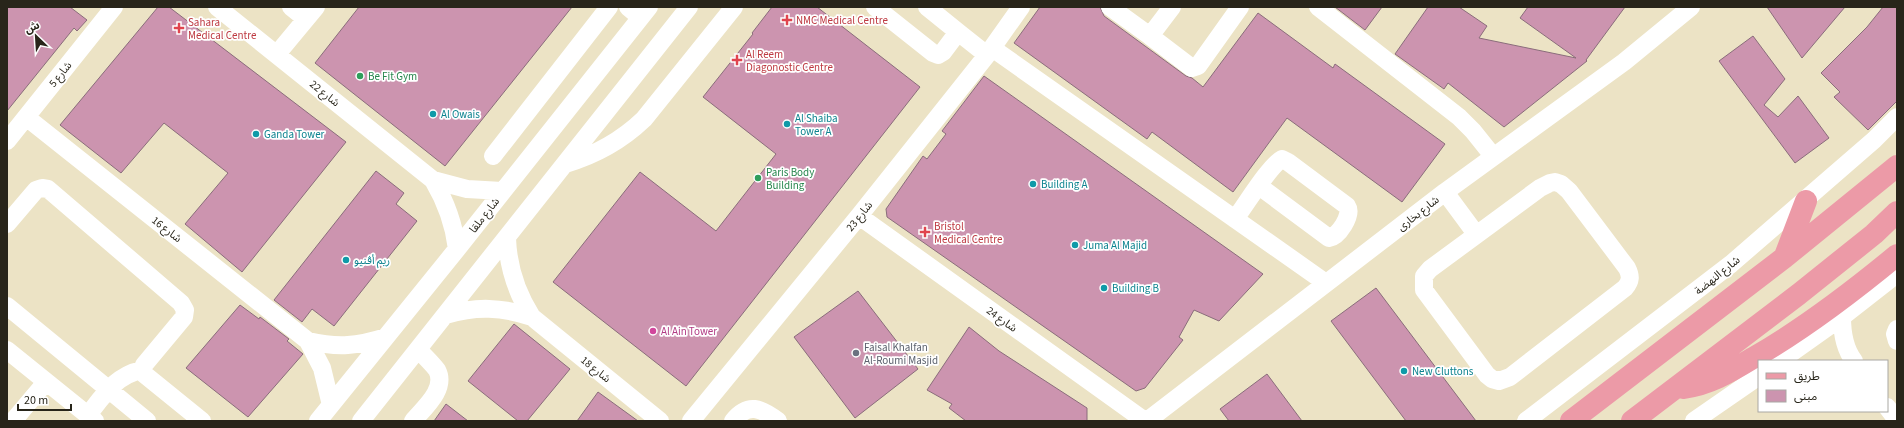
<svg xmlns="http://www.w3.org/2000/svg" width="1904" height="428" font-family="'Source Sans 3','Noto Sans Arabic',sans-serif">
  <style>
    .building { fill: #cc94af; stroke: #8a6d7b }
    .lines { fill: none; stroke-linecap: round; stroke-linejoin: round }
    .minor { stroke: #fff; stroke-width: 18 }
    .major { stroke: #ec9aa7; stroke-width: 22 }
    .health-dot { fill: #e0444e; stroke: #fff; stroke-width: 1.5 }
    .leisure-dot { fill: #2e9e5b; stroke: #fff; stroke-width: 1.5 }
    .culture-dot { fill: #0f9aa8; stroke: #fff; stroke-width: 1.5 }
    .hotel-dot { fill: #d1479c; stroke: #fff; stroke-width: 1.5 }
    .worship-dot { fill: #6b7280; stroke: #fff; stroke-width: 1.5 }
    .labels { text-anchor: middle; stroke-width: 3.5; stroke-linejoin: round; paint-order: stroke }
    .health-label { font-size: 11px; fill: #be3a42; stroke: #fff; text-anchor: start }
    .street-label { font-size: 11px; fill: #28251a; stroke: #fff }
    .leisure-label { font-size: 11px; fill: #27864d; stroke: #fff; text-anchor: start }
    .culture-label { font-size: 11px; fill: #0d838f; stroke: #fff; text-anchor: start }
    .hotel-label { font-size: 11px; fill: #b23c85; stroke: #fff; text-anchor: start }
    .worship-label { font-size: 11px; fill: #5b616d; stroke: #fff; text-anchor: start }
  </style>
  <rect width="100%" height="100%" fill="#ece3c5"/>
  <!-- building -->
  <path class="building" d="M 7,7 L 70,7 L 87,20 L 77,31 L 74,28 L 7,111 Z
    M 158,7 L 169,7 L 346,142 L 242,272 L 185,224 L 228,173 L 164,123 L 121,173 L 60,125 Z
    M 359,7 L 572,7 L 445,166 L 315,63 Z
    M 772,7 L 817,7 L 920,87 L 686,386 L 553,282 L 640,172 L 716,231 L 776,154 L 703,97 L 753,34 L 752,33 Z
    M 1040,7 L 1100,7 L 1104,16 L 1186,76 L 1192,78 L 1203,87 L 1258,13 L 1333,68 L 1335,64 L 1445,144 L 1402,202 L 1287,118 L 1233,192 L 1152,132 L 1147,139 L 1014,43 Z
    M 1335,7 L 1382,7 L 1365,30 Z
    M 1428,7 L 1459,7 L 1487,26 L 1479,38 L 1576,58 L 1520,18 L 1528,7 L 1625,7 L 1586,60 L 1587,61 L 1504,127 L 1448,83 L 1444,89 L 1395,54 Z
    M 1767,7 L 1845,7 L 1802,58 Z
    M 1883,7 L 1897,7 L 1897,101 L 1868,130 L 1834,97 L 1840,92 L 1821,73 L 1867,27 Z
    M 1753,36 L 1785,79 L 1764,105 L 1778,117 L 1798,96 L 1829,138 L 1795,163 L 1719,61 Z
    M 984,76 L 1263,274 L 1219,321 L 1194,310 L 1179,337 L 1183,340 L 1145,388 L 1136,391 L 887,217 L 886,209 L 923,156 L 927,159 L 946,134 L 942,131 Z
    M 376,171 L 404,193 L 396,204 L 417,221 L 334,326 L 312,309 L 302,322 L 274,300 Z
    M 1376,288 L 1476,421 L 1406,421 L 1331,321 Z
    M 858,291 L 918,369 L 855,418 L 794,337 Z
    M 240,305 L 259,319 L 260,317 L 289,339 L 287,341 L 303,354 L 248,417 L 186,368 Z
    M 514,324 L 570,369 L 527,421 L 518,421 L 468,381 Z
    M 969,327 L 999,351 L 1087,408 L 1087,421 L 966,421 L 949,408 L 952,404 L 927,390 Z
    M 1267,374 L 1302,421 L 1229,421 L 1220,409 Z
    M 598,392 L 638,421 L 577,421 Z
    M 446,404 L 468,421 L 434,421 Z"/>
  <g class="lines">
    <!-- minor -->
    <path class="minor" d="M 217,7 L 433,180 C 446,202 454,224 457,249
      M 291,7 L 306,19
      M 628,7 L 640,17
      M 875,7 L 933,53 L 938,55 L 943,52 L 958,32 L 927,7
      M 1110,7 L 1150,36
      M 1172,7 L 1150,36 L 1192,68 L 1198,66 L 1240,7
      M 1318,7 L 1459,117 L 1473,131 L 1493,156
      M 958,32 L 987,55
      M 992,48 L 1326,283
      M 277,54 L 316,7
      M 26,117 L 308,341 L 322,368 L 331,405
      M 7,141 L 114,7
      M 493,156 L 609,7
      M 565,164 C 596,155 621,141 644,119 L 734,7
      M 433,180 L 467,189 L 502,191
      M 1555,182 L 1561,184 L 1569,191 L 1627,268 C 1631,276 1631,281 1625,288 L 1510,377 L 1499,381 L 1492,379 L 1487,375 L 1424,290 L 1424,276 L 1430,269 L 1540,188 L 1550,183 Z
      M 1445,192 L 1476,234
      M 859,216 L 1145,421
      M 1235,219 C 1245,206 1270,165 1282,159 L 1288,162 L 1347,206 C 1353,215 1338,237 1329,238 L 1259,186
      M 7,224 L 36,190 L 42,188 L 48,189 L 181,303 L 185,310 L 184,317 L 144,365 L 142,370 L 144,374 L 202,421
      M 507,238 C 508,267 516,292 532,317
      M 7,306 L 147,421
      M 446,315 C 476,306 502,307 532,317 L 660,421
      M 1842,317 C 1842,333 1844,348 1854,361
      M 1897,329 L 1895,334 L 1897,341
      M 308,341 C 339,348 357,346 386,337
      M 7,350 L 95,421
      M 1780,361 L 1842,317 L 1897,274
      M 1887,407 L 1897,420
      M 88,415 C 103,396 116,375 142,370
      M 13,421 L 46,382
      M 318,421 L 457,249 L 649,7
      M 361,421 L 689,7
      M 413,421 C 424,408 447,389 437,370 C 432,363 424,356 418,349
      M 691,421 L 859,216 L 987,55 L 1021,7
      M 733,421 C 748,402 761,408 778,421
      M 1147,421 L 1445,192 L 1624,62 L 1691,7
      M 1526,421 L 1731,264 L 1874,140 L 1897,117
      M 1694,421 L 1759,376"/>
    <!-- major -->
    <path class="major" d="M 1785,256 L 1806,201
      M 1683,388 C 1709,385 1730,372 1753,358 C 1804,329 1851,293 1897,255
      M 1571,421 L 1785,257 L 1897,166
      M 1632,421 L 1799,294 L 1874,234 L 1897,212"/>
  </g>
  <!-- markers -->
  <g class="health-dot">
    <path d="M785 14h4v4h4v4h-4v4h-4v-4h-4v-4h4z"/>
    <path d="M177 22h4v4h4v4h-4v4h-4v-4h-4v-4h4z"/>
    <path d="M735 54h4v4h4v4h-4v4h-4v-4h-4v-4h4z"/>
    <path d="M923 226h4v4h4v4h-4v4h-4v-4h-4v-4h4z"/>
  </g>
  <g class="leisure-dot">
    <circle cx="360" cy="76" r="4"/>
    <circle cx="758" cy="178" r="4"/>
  </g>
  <g class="culture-dot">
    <circle cx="433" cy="114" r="4"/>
    <circle cx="787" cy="124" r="4"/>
    <circle cx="256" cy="134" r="4"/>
    <circle cx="1033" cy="184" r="4"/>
    <circle cx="1075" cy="245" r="4"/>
    <circle cx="346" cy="260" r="4"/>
    <circle cx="1104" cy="288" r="4"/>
    <circle cx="1404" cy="371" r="4"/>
  </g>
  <circle class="hotel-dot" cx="653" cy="331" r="4"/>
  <circle class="worship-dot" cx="856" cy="353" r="4"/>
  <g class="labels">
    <!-- health labels -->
    <g class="health-label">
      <text x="796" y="24">NMC Medical Centre</text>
      <text x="188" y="26">Sahara<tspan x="188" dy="13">Medical Centre</tspan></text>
      <text x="746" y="58">Al Reem<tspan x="746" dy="13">Diagonostic Centre</tspan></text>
      <text x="934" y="230">Bristol<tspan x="934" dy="13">Medical Centre</tspan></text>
    </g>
    <!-- street labels -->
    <g class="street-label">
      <text transform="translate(60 74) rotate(-51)" y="4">شارع 5</text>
      <text transform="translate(325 93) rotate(39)" y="4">شارع 22</text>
      <text transform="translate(1418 213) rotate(-38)" y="4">شارع بخارى</text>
      <text transform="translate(484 215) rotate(-52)" y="4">شارع ملقا</text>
      <text transform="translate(859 216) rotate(-51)" y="4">شارع 23</text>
      <text transform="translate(167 229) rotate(38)" y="4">شارع 16</text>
      <text transform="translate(1717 275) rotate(-39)" y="4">شارع النهضة</text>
      <text transform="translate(1002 319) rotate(36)" y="4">شارع 24</text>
      <text transform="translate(596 369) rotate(39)" y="4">شارع 18</text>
    </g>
    <!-- leisure labels -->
    <g class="leisure-label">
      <text x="368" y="80">Be Fit Gym</text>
      <text x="766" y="176">Paris Body<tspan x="766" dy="13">Building</tspan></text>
    </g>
    <!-- culture labels -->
    <g class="culture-label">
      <text x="441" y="118">Al Owais</text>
      <text x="795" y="122">Al Shaiba<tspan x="795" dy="13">Tower A</tspan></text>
      <text x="264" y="138">Ganda Tower</text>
      <text x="1041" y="188">Building A</text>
      <text x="1083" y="249">Juma Al Majid</text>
      <text x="354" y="264">ريم أڤنيو</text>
      <text x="1112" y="292">Building B</text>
      <text x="1412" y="375">New Cluttons</text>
    </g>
    <!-- hotel labels -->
    <g class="hotel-label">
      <text x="661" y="335">Al Ain Tower</text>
    </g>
    <!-- worship labels -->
    <g class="worship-label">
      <text x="864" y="351">Faisal Khalfan<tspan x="864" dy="13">Al-Roumi Masjid</tspan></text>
    </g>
  </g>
  <!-- border -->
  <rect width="1904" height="428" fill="none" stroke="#28251a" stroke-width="16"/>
  <!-- legend -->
  <rect x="1758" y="360" width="130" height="52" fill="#ffffff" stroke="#a9a8a3"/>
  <rect x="1766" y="373" width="20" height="6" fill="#ec9aa7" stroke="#a9a8a3"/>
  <text x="1794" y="380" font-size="12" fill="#28251a">طريق</text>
  <rect x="1766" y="390" width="20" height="12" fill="#cc94af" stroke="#a9a8a3"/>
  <text x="1794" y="400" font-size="12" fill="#28251a">مبنى</text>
  <!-- north arrow -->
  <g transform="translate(36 36) rotate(335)" stroke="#ffffff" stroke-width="3" paint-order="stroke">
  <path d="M0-3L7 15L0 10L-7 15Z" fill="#28251a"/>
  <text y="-6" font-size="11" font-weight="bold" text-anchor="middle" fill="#28251a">ش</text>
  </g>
  <!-- scale -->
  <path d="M18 404v6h53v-6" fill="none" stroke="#28251a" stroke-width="2"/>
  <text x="24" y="404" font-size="12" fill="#28251a" stroke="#ffffff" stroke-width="3" paint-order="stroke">20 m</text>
</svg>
